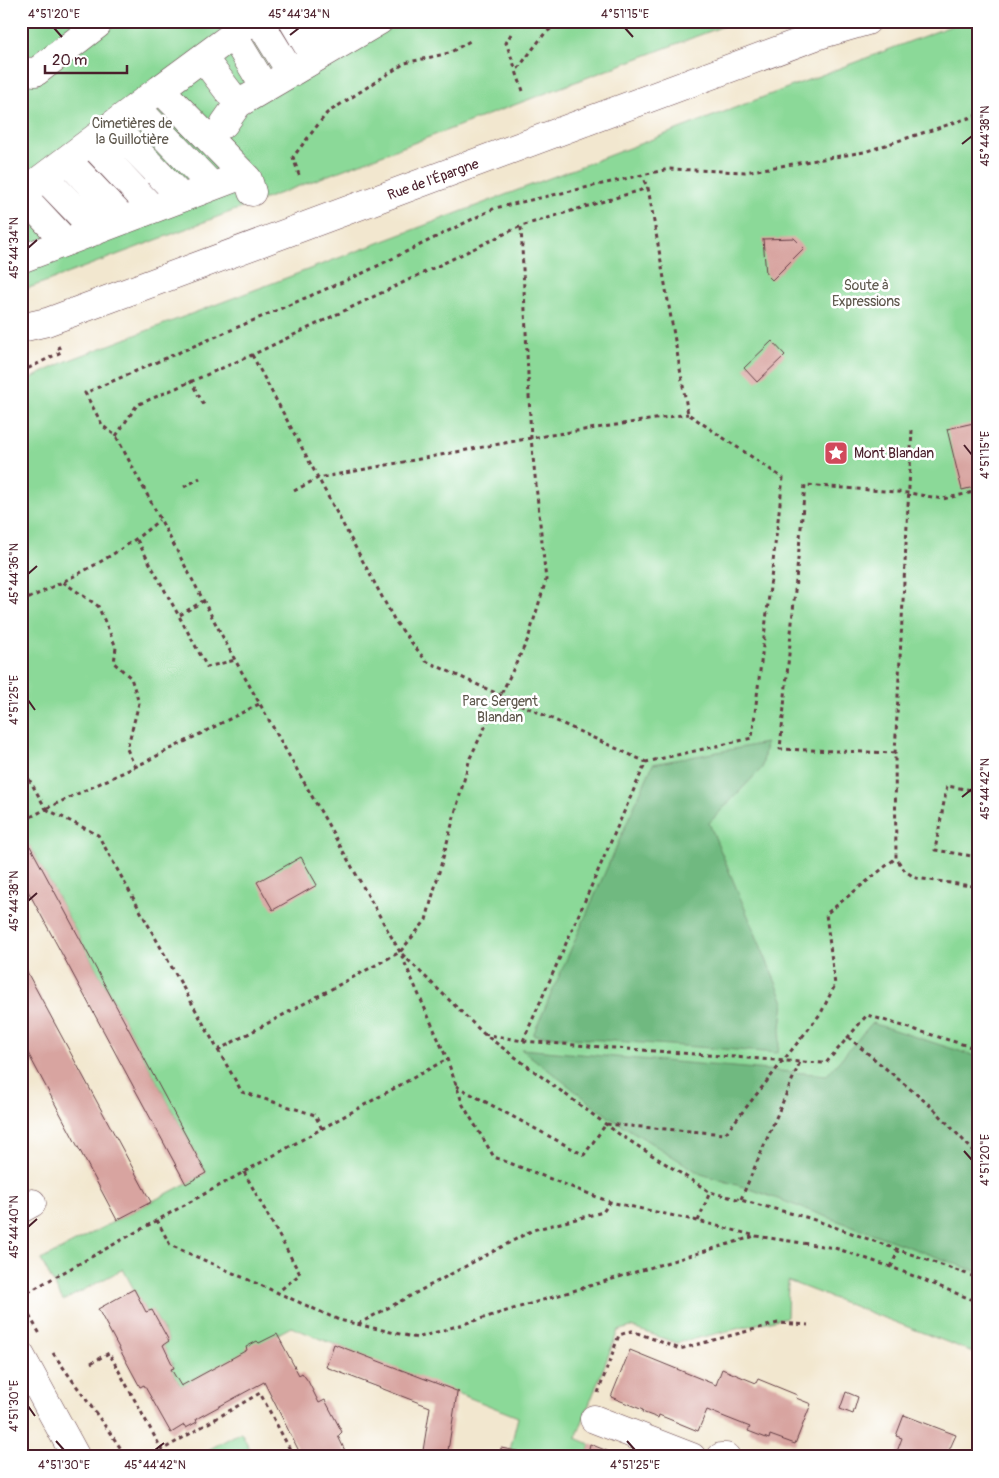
<svg xmlns="http://www.w3.org/2000/svg" width="999" height="1478" font-family="Pangolin,sans-serif">
  <style>
    .green { fill: #8bd998; stroke: #6a7c62 }
    .forest { fill: #70b980; stroke: #5d6c56 }
    .building { fill: #d8a4a0 }
    .lines { fill: none; stroke-linecap: round; stroke-linejoin: round }
    .minor-casing { stroke: #633d44; stroke-width: 29 }
    .major-casing { stroke: #633d44; stroke-width: 29 }
    .path { stroke: #633d44; stroke-width: 3; stroke-dasharray: 4 4; stroke-linecap: butt }
    .minor { stroke: #fff; stroke-width: 28 }
    .major { stroke: #fff; stroke-width: 28 }
    .path-bridge { stroke: #633d44; stroke-width: 3; stroke-dasharray: 4 4; stroke-linecap: butt }
    .ticks { fill: none; stroke: #4a1f2b; stroke-width: 2 }
    .labels { text-anchor: middle; stroke-width: 5; stroke-linejoin: round; paint-order: stroke }
    .park-label { font-size: 14px; fill: #5e574c; stroke: #fff }
    .street-label { font-size: 14px; fill: #4a1f2b; stroke: #fff }
    .poi-label { font-size: 14px; fill: #4a1f2b; stroke: #fff; text-anchor: start }
    .neatline { fill: none; stroke: #4a1f2b; stroke-width: 2 }
    .ticks-label { font-size: 12px; text-anchor: middle; fill: #4a1f2b }
  </style>
  <rect width="100%" height="100%" fill="#fff"/>
  <filter id="ink" filterUnits="userSpaceOnUse"><feTurbulence type="fractalNoise" baseFrequency=".02" numOctaves="2"/><feDisplacementMap in="SourceGraphic" scale="10" xChannelSelector="R" yChannelSelector="G"/><feConvolveMatrix kernelMatrix="1 2 1 2 8 2 1 2 1" color-interpolation-filters="sRGB"/></filter>
  <filter id="wash" filterUnits="userSpaceOnUse"><feTurbulence type="fractalNoise" baseFrequency=".0096" numOctaves="4" result="noise"/><feDisplacementMap in="SourceGraphic" scale="20" xChannelSelector="R" yChannelSelector="G"/><feGaussianBlur stdDeviation="1.12" result="paint"/><feColorMatrix in="noise" values="0 0 0 0 0 0 0 0 0 0 0 0 0 0 0 0 0 1.4 0 .05"/><feComposite in="paint" operator="in"/></filter>
  <g filter="url(#wash)">
    <rect width="100%" height="100%" fill="#f2e7cf"/>
    <!-- green -->
    <path class="green" d="M 21,21 L 737,21 L 21,291 Z
      M 964,21 L 978,21 L 978,1354 L 788,1281 L 787,1317 L 677,1343 L 631,1327 L 618,1331 L 576,1438 L 590,1444 L 587,1457 L 537,1457 L 537,1455 L 510,1450 L 518,1417 L 291,1327 L 181,1386 L 171,1369 L 174,1367 L 163,1345 L 169,1341 L 152,1310 L 146,1312 L 123,1269 L 63,1301 L 41,1260 L 206,1173 L 30,846 L 21,851 L 21,383 L 67,361 Z
      M 241,1432 L 254,1457 L 195,1457 Z"/>
    <!-- forest -->
    <path class="forest" d="M 766,743 L 762,768 L 709,823 L 784,1002 L 778,1053 L 533,1035 L 653,764 Z
      M 872,1023 L 978,1057 L 978,1272 L 753,1190 L 701,1174 L 609,1117 L 521,1049 L 827,1075 Z"/>
    <g id="blocks">
      <!-- building -->
      <path class="building" d="M 794,238 L 804,248 L 772,280 L 766,274 L 763,239 Z
        M 772,341 L 785,355 L 757,382 L 744,368 Z
        M 978,422 L 978,486 L 962,490 L 947,429 Z
        M 21,832 L 28,844 L 21,848 Z
        M 30,846 L 206,1173 L 186,1184 L 21,878 L 21,851 Z
        M 301,857 L 317,885 L 273,910 L 257,882 Z
        M 21,961 L 151,1202 L 117,1220 L 21,1040 Z
        M 134,1289 L 146,1312 L 152,1310 L 169,1341 L 163,1345 L 174,1368 L 171,1369 L 181,1386 L 247,1350 L 246,1347 L 257,1341 L 259,1343 L 277,1334 L 299,1375 L 302,1373 L 308,1381 L 319,1403 L 325,1400 L 342,1432 L 338,1436 L 348,1457 L 302,1457 L 264,1382 L 196,1419 L 197,1422 L 186,1428 L 184,1425 L 171,1433 L 144,1385 L 140,1387 L 98,1309 Z
        M 334,1344 L 459,1392 L 457,1393 L 447,1457 L 422,1457 L 430,1407 L 326,1367 Z
        M 630,1350 L 716,1385 L 722,1369 L 756,1383 L 758,1379 L 797,1395 L 796,1398 L 811,1404 L 795,1444 L 770,1435 L 769,1439 L 748,1431 L 750,1427 L 707,1410 L 698,1431 L 659,1415 L 658,1418 L 642,1412 L 643,1410 L 611,1397 Z
        M 846,1392 L 858,1397 L 853,1414 L 840,1409 Z
        M 904,1415 L 956,1435 L 947,1455 L 942,1453 L 940,1457 L 895,1457 L 902,1438 L 896,1436 Z
        M 590,1444 L 622,1457 L 587,1457 Z
        M 501,1448 L 537,1455 L 537,1457 L 499,1457 Z"/>
    </g>
  </g>
  <g filter="url(#ink)">
    <use href="#blocks" fill-opacity="0" stroke="#633d44" stroke-width="1"/>
    <g class="lines">
      <!-- minor casing -->
      <g class="minor-casing">
        <path id="minor" d="M 252,21 L 160,89 L 248,179 L 252,192
          M 259,21 L 291,73
          M 293,21 L 315,58
          M 325,21 L 339,44
          M 233,35 L 265,88
          M 203,58 L 238,104
          M 21,71 L 36,72 L 97,25 L 94,21
          M 136,107 L 212,186
          M 224,124 L 238,104 L 379,21
          M 112,125 L 182,198
          M 90,142 L 153,209
          M 67,160 L 124,220
          M 44,177 L 96,231
          M 21,194 L 160,89
          M 21,194 L 66,242
          M 21,259 L 243,175
          M 21,1209 L 32,1203
          M 594,1419 L 692,1457
          M 721,1457 L 726,1457"/>
      </g>
      <!-- major casing -->
      <g class="major-casing">
        <path id="major" d="M 21,328 L 47,322 L 819,35 L 867,21
          M 21,1356 L 76,1457"/>
      </g>
      <!-- path -->
      <path class="path" d="M 511,34 L 506,43 L 516,70
        M 523,91 L 516,71 L 545,33 L 562,21
        M 978,115 L 864,152 L 745,172 L 669,169 L 495,208 L 361,274 L 85,393 L 103,426 L 116,436 L 235,660 L 400,952 L 447,1059 L 463,1105 L 494,1157 L 610,1202 L 698,1221 L 756,1236 L 835,1248 L 891,1267 L 978,1302
        M 299,175 L 293,157 L 327,113 L 405,63 L 449,53 L 470,41
        M 252,355 L 395,621 L 426,661 L 646,762
        M 21,372 L 61,352 L 58,346
        M 190,380 L 204,405
        M 912,430 L 895,753 L 896,858 L 905,871 L 916,878 L 978,887
        M 116,436 L 137,405 L 252,355 L 521,226
        M 184,487 L 200,478
        M 294,491 L 318,478 L 531,438 L 688,414
        M 137,540 L 207,667 L 235,660
        M 63,582 L 98,606 L 116,647 L 114,663 L 131,678 L 139,703 L 127,749 L 135,767
        M 21,602 C 69,579 119,556 159,520
        M 180,615 L 203,601
        M 895,753 L 780,749 L 805,485 L 909,493 L 943,499 L 978,491
        M 21,765 L 46,809 L 21,822
        M 978,791 L 947,786 L 935,850 L 978,857
        M 47,808 L 135,767 L 259,704
        M 46,809 L 98,835 L 218,1050 L 400,952 L 426,920 L 470,758 L 528,639 L 546,580 L 531,438 L 521,226 L 648,188
        M 402,954 L 484,1034 L 619,1134 L 710,1192 L 809,1218 L 978,1278
        M 484,1034 L 523,1041 L 800,1062
        M 802,1037 L 821,1013 L 835,985 L 826,914 L 896,858
        M 848,1037 L 933,1108 L 978,1156
        M 523,1041 L 646,762 L 752,738 L 783,478 L 688,414 L 648,188 L 641,175
        M 218,1050 L 242,1092 L 315,1115 L 322,1129
        M 244,1172 L 300,1274 L 278,1292
        M 741,1199 L 800,1062 L 826,1063 L 867,1015 L 978,1049
        M 157,1220 L 170,1245 L 339,1320 L 417,1338 L 755,1236
        M 698,1221 L 710,1192
        M 891,1267 L 898,1251
        M 21,1296 L 447,1059
        M 21,1302 L 40,1334
        M 358,1324 L 533,1230 L 603,1212 L 610,1202
        M 53,1353 L 127,1457
        M 91,1363 L 109,1353 L 162,1450 L 260,1393 L 294,1457
        M 598,1393 L 619,1335 L 632,1331 L 680,1349 L 778,1323 L 808,1325"/>
      <!-- minor -->
      <use href="#minor" class="minor"/>
      <!-- major -->
      <use href="#major" class="major"/>
      <!-- path-bridge -->
      <path class="path-bridge" d="M 456,1086 L 584,1155 L 606,1124 L 725,1134 L 802,1037"/>
    </g>
  </g>
  <!-- ticks -->
  <path class="ticks" d="M 54,28 L 62,37M 625,28 L 633,37M 290,35 L 299,28M 962,144 L 972,136M 28,248 L 37,240M 964,445 L 972,455M 28,574 L 37,566M 28,700 L 35,710M 962,797 L 972,789M 28,901 L 37,893M 964,1151 L 972,1160M 28,1227 L 37,1219M 28,1406 L 35,1416M 56,1441 L 64,1450M 627,1441 L 635,1450M 155,1450 L 164,1443"/>
  <!-- icons -->
  <defs>
    <g id="sight-square" transform="scale(1.25)"><rect x="-9" y="-9" width="18" height="18" rx="4" fill="#d1495b" stroke="#fff"/><path d="M0-6L1.8-2.2L6-1.7L2.9 1.2L3.7 5.4L0 3.3L-3.7 5.4L-2.9 1.2L-6-1.7L-1.8-2.2Z" fill="#fff"/></g>
  </defs>
  <g fill-rule="evenodd">
    <use href="#sight-square" x="836" y="453"/>
  </g>
  <g class="labels">
    <!-- park labels -->
    <g class="park-label">
      <text x="132" y="128">Cimetières de<tspan x="132" dy="16">la Guillotière</tspan></text>
      <text x="866" y="290">Soute à<tspan x="866" dy="16">Expressions</tspan></text>
      <text x="500" y="706">Parc Sergent<tspan x="500" dy="16">Blandan</tspan></text>
    </g>
    <!-- street labels -->
    <g class="street-label">
      <text transform="translate(433 179) rotate(-20)" y="5">Rue de l'Épargne</text>
    </g>
    <!-- poi labels -->
    <g class="poi-label">
      <text x="854" y="458">Mont Blandan</text>
    </g>
  </g>
  <!-- margin -->
  <rect width="999" height="1478" fill="none" stroke="#fff" stroke-width="55"/>
  <!-- scale -->
  <path d="M45 65v8h82v-8" fill="none" stroke="#4a1f2b" stroke-width="2.5"/>
  <text x="52" y="65" font-size="15" fill="#4a1f2b" stroke="#ffffff" stroke-width="4" paint-order="stroke">20 m</text>
  <rect x="28" y="28" width="944" height="1422" class="neatline"/>
  <g class="ticks-label">
    <text x="54" y="18">4°51'20"E</text>
    <text x="299" y="18">45°44'34"N</text>
    <text x="625" y="18">4°51'15"E</text>
    <text transform="translate(985 136) rotate(-90)" y="4">45°44'38"N</text>
    <text transform="translate(14 248) rotate(-90)" y="4">45°44'34"N</text>
    <text transform="translate(985 455) rotate(-90)" y="4">4°51'15"E</text>
    <text transform="translate(14 574) rotate(-90)" y="4">45°44'36"N</text>
    <text transform="translate(14 700) rotate(-90)" y="4">4°51'25"E</text>
    <text transform="translate(985 789) rotate(-90)" y="4">45°44'42"N</text>
    <text transform="translate(14 901) rotate(-90)" y="4">45°44'38"N</text>
    <text transform="translate(985 1160) rotate(-90)" y="4">4°51'20"E</text>
    <text transform="translate(14 1227) rotate(-90)" y="4">45°44'40"N</text>
    <text transform="translate(14 1406) rotate(-90)" y="4">4°51'30"E</text>
    <text x="64" y="1469">4°51'30"E</text>
    <text x="155" y="1469">45°44'42"N</text>
    <text x="635" y="1469">4°51'25"E</text>
  </g>
</svg>
